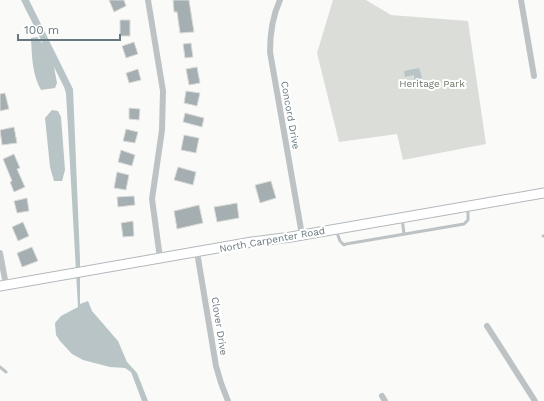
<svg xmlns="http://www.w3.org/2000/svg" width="544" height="401" font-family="'Work Sans',sans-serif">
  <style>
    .green { fill: #dbded8 }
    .water { fill: #b8c4c6 }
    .building { fill: #a5afb2; stroke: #dcdcda }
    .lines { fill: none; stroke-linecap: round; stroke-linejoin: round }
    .secondary-casing { stroke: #b2b9bc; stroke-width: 11 }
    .lane { stroke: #bdc3c5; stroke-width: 3 }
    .street { stroke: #bdc3c5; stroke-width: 6 }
    .secondary { stroke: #fff; stroke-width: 9 }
    .labels { text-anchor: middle; stroke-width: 4; stroke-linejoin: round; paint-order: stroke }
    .park-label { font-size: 10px; fill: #6c7866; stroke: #fff }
    .street-label { font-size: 10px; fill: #677980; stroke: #fff }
  </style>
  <rect width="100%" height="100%" fill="#fafaf8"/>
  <!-- green -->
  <path class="green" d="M 333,0 L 366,0 L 391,15 L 468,21 L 486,144 L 403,160 L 397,134 L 339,142 L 317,53 Z"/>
  <!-- water -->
  <path class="water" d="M 21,0 L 29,0 L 73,89 L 80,259 L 80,304 L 88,301 L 92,311 L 118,341 L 127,362 L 137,373 L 148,401 L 142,401 L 131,372 L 125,368 L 110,367 L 83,360 L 72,354 L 60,341 L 56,335 L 55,323 L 61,316 L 78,307 L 66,93 L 64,87 L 54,67 L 57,83 L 55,88 L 41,90 C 32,74 32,56 31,38 L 37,37 L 43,44 Z
    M 419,68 L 425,87 L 415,89 L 414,75 L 405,77 L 404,71 Z
    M 52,110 L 58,111 L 61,117 L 65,170 L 62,181 L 54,181 L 50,167 L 45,118 Z"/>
  <!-- building -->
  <path class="building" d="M 109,0 L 124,0 L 126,6 L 114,12 Z
    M 173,0 L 189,0 L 194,32 L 180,33 L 177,12 L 174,12 Z
    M 120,20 L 130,20 L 130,36 L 120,36 Z
    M 134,42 L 138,54 L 126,58 L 122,46 Z
    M 191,43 L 193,57 L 185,58 L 183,44 Z
    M 197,67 L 200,83 L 189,85 L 186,69 Z
    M 138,69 L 141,80 L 129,83 L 126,73 Z
    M 186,91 L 200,93 L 197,106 L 184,103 Z
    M 5,93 L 9,109 L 0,111 L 0,94 Z
    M 129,108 L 140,109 L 139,120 L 129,119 Z
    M 185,113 L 204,118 L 202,127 L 183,122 Z
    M 14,127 L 17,143 L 2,145 L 0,130 Z
    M 126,129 L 138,132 L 135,143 L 123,141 Z
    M 184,135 L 199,138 L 196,153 L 181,150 Z
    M 121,150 L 135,155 L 132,166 L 118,162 Z
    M 14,154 L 20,168 L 17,169 L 25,187 L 14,192 L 10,182 L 12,181 L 3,159 Z
    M 178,167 L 196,172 L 193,185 L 174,180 Z
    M 117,172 L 129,175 L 126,190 L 114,188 Z
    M 271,181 L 276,198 L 260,203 L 255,185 Z
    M 134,196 L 135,205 L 118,207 L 117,197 Z
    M 27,198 L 29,211 L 17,213 L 14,201 Z
    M 237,203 L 239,218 L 217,222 L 214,207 Z
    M 199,205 L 203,223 L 177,229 L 174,211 Z
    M 133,221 L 134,236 L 123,237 L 121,223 Z
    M 23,222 L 29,236 L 18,241 L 12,227 Z
    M 32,247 L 38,261 L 22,267 L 17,253 Z"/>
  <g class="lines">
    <!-- secondary casing -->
    <g class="secondary-casing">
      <path id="secondary" d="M 0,286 L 252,242 L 291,237 L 544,193"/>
    </g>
    <!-- lane -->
    <path class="lane" d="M 402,218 L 404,234
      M 336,230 L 340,241 L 344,245 L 346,244 L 464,224 L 468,220 L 468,208
      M 543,236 L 544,236
      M 0,367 L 6,372"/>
    <!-- street -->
    <path class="street" d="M 148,0 L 163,91 L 162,130 L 152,199 L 160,258
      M 280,0 C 272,17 270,33 270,52 L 302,235
      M 521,0 L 534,76
      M 197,252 L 216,366 L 221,383 L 228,401
      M 0,253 L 6,285
      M 487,326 L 535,401
      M 382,396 L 385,401"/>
    <!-- secondary -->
    <use href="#secondary" class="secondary"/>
  </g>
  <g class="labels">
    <!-- park labels -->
    <g class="park-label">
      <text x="432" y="87">Heritage Park</text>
    </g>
    <!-- street labels -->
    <g class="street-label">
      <text transform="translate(291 115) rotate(80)" y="4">Concord Drive</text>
      <text transform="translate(272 239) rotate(-10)" y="4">North Carpenter Road</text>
      <text transform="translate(220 326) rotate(81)" y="4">Clover Drive</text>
    </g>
  </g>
  <!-- scale -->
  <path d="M18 34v6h102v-6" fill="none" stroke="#677980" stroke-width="2"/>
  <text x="24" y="34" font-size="12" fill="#677980" stroke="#ffffff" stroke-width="3" paint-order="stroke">100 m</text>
</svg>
